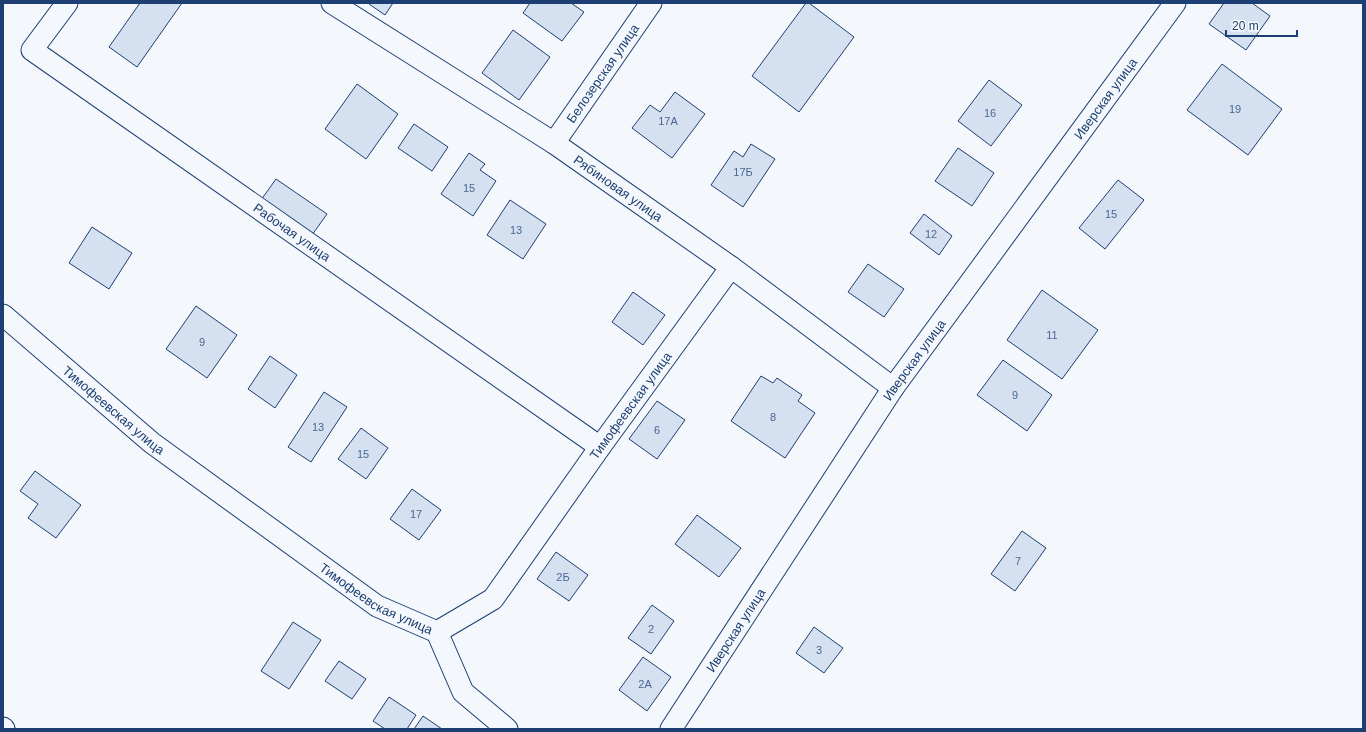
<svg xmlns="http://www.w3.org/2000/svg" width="1366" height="732" font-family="Helvetica,sans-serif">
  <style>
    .building { fill: #d5e0f0; stroke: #1d3f73 }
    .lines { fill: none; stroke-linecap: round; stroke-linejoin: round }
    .street-casing { stroke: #1d3f73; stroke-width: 23 }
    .street { stroke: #f4f7fb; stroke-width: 21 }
    .labels { text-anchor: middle; stroke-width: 3; stroke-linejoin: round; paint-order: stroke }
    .number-label { font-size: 11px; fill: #4b6792 }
    .street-label { font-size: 13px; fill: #1d3f73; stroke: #f4f7fb }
  </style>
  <rect width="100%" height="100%" fill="#f4f7fb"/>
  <!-- building -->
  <path class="building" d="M 140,3 L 182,3 L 137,67 L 109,47 Z
    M 370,3 L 393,3 L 385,15 L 369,4 Z
    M 530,3 L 571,3 L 584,12 L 562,41 L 523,13 Z
    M 806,3 L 809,3 L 854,37 L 799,112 L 752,76 Z
    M 1224,3 L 1252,3 L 1270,16 L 1246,50 L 1209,24 Z
    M 513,30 L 550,57 L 519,100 L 482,73 Z
    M 1222,64 L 1282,109 L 1248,155 L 1187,110 Z
    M 989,80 L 1022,105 L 991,146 L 958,121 Z
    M 357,84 L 398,114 L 366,159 L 325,129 Z
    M 675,92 L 705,114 L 672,158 L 632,128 L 650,105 L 660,112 Z
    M 414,124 L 448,147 L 432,171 L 398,148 Z
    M 751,144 L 775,159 L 743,207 L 711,185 L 734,151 L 743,157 Z
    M 958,148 L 994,173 L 972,206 L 935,181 Z
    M 469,153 L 485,164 L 480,170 L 496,181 L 473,216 L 441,194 Z
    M 276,179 L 327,214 L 312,235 L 261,200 Z
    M 1118,180 L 1144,200 L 1105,249 L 1079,228 Z
    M 510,200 L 546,224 L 523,259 L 487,235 Z
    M 924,214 L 952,236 L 939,255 L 910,233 Z
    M 92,227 L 132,253 L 109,289 L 69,263 Z
    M 868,264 L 904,289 L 884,317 L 848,292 Z
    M 1042,290 L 1098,330 L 1062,379 L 1007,340 Z
    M 633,292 L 665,315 L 643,345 L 612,322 Z
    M 196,306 L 237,335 L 207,378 L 166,349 Z
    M 270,356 L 297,375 L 275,408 L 248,389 Z
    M 1003,360 L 1052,395 L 1027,431 L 977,395 Z
    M 761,376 L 773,383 L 777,378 L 802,395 L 798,401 L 815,413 L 785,458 L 731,421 Z
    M 324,392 L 347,407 L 311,462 L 288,447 Z
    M 657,401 L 685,420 L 657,459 L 629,439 Z
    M 361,428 L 388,448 L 366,479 L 338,459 Z
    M 35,471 L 81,505 L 56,538 L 28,518 L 38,504 L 20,491 Z
    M 412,489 L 441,510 L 419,540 L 390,519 Z
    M 697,515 L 741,548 L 719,577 L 675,544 Z
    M 1022,531 L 1046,548 L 1015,591 L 991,574 Z
    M 556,552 L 588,575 L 569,601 L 537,579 Z
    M 652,605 L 674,621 L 651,654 L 628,638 Z
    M 293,622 L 321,640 L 289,689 L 261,671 Z
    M 814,627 L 843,648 L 824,673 L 796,653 Z
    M 643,657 L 671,677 L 647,711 L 619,690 Z
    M 339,661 L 366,679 L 352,699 L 325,681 Z
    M 389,697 L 416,715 L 407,729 L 385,729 L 373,721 Z
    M 423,716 L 442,729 L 414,729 Z"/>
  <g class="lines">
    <!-- street casing -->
    <g class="street-casing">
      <g id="street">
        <path id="s1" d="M 67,3 L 32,50 L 600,447"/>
        <path id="s2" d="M 332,3 L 554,143 L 731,267 L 893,388"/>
        <path id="s3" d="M 554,143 L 651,3"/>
        <path id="s4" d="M 3,315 L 152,443 L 377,606 L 437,632 L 493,599 L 600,447 L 731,267"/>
        <path d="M 437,632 L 463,692 L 507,729"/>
        <path d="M 3,728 L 4,729"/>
        <path id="s5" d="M 671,729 L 893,388 L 1175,3"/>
      </g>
    </g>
    <!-- street -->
    <use href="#street" class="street"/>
  </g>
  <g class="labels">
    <!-- number labels -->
    <g class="number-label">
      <text x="1235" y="113">19</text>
      <text x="990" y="117">16</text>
      <text x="668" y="125">17А</text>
      <text x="743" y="176">17Б</text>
      <text x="469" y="192">15</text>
      <text x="1111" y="218">15</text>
      <text x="516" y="234">13</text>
      <text x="931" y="238">12</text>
      <text x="1052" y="339">11</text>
      <text x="202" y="346">9</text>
      <text x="1015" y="399">9</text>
      <text x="773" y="421">8</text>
      <text x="318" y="431">13</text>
      <text x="657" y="434">6</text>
      <text x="363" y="458">15</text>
      <text x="416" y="518">17</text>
      <text x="1018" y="565">7</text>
      <text x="563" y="581">2Б</text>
      <text x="651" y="633">2</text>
      <text x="819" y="654">3</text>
      <text x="645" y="688">2А</text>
    </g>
    <!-- street labels -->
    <g class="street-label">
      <text dy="5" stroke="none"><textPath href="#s3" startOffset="85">Белозерская улица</textPath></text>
      <text dy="5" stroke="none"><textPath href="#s5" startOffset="766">Иверская улица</textPath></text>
      <text dy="5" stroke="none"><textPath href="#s2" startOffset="341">Рябиновая улица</textPath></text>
      <text dy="5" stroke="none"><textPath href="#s1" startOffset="376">Рабочая улица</textPath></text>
      <text dy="5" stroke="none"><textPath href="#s5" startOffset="442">Иверская улица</textPath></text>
      <text dy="5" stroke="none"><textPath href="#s4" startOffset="842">Тимофеевская улица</textPath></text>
      <text dy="5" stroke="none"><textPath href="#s4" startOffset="146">Тимофеевская улица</textPath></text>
      <text dy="5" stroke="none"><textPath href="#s4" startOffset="470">Тимофеевская улица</textPath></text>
      <text dy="5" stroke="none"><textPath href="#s5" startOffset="118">Иверская улица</textPath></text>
    </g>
  </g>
  <!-- border -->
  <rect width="1366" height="732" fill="none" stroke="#1d3f73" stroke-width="8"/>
  <!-- scale -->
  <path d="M1226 30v6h71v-6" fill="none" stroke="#1d3f73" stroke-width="2"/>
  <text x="1232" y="30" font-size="12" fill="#1d3f73" stroke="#f4f7fb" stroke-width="3" paint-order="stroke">20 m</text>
</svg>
